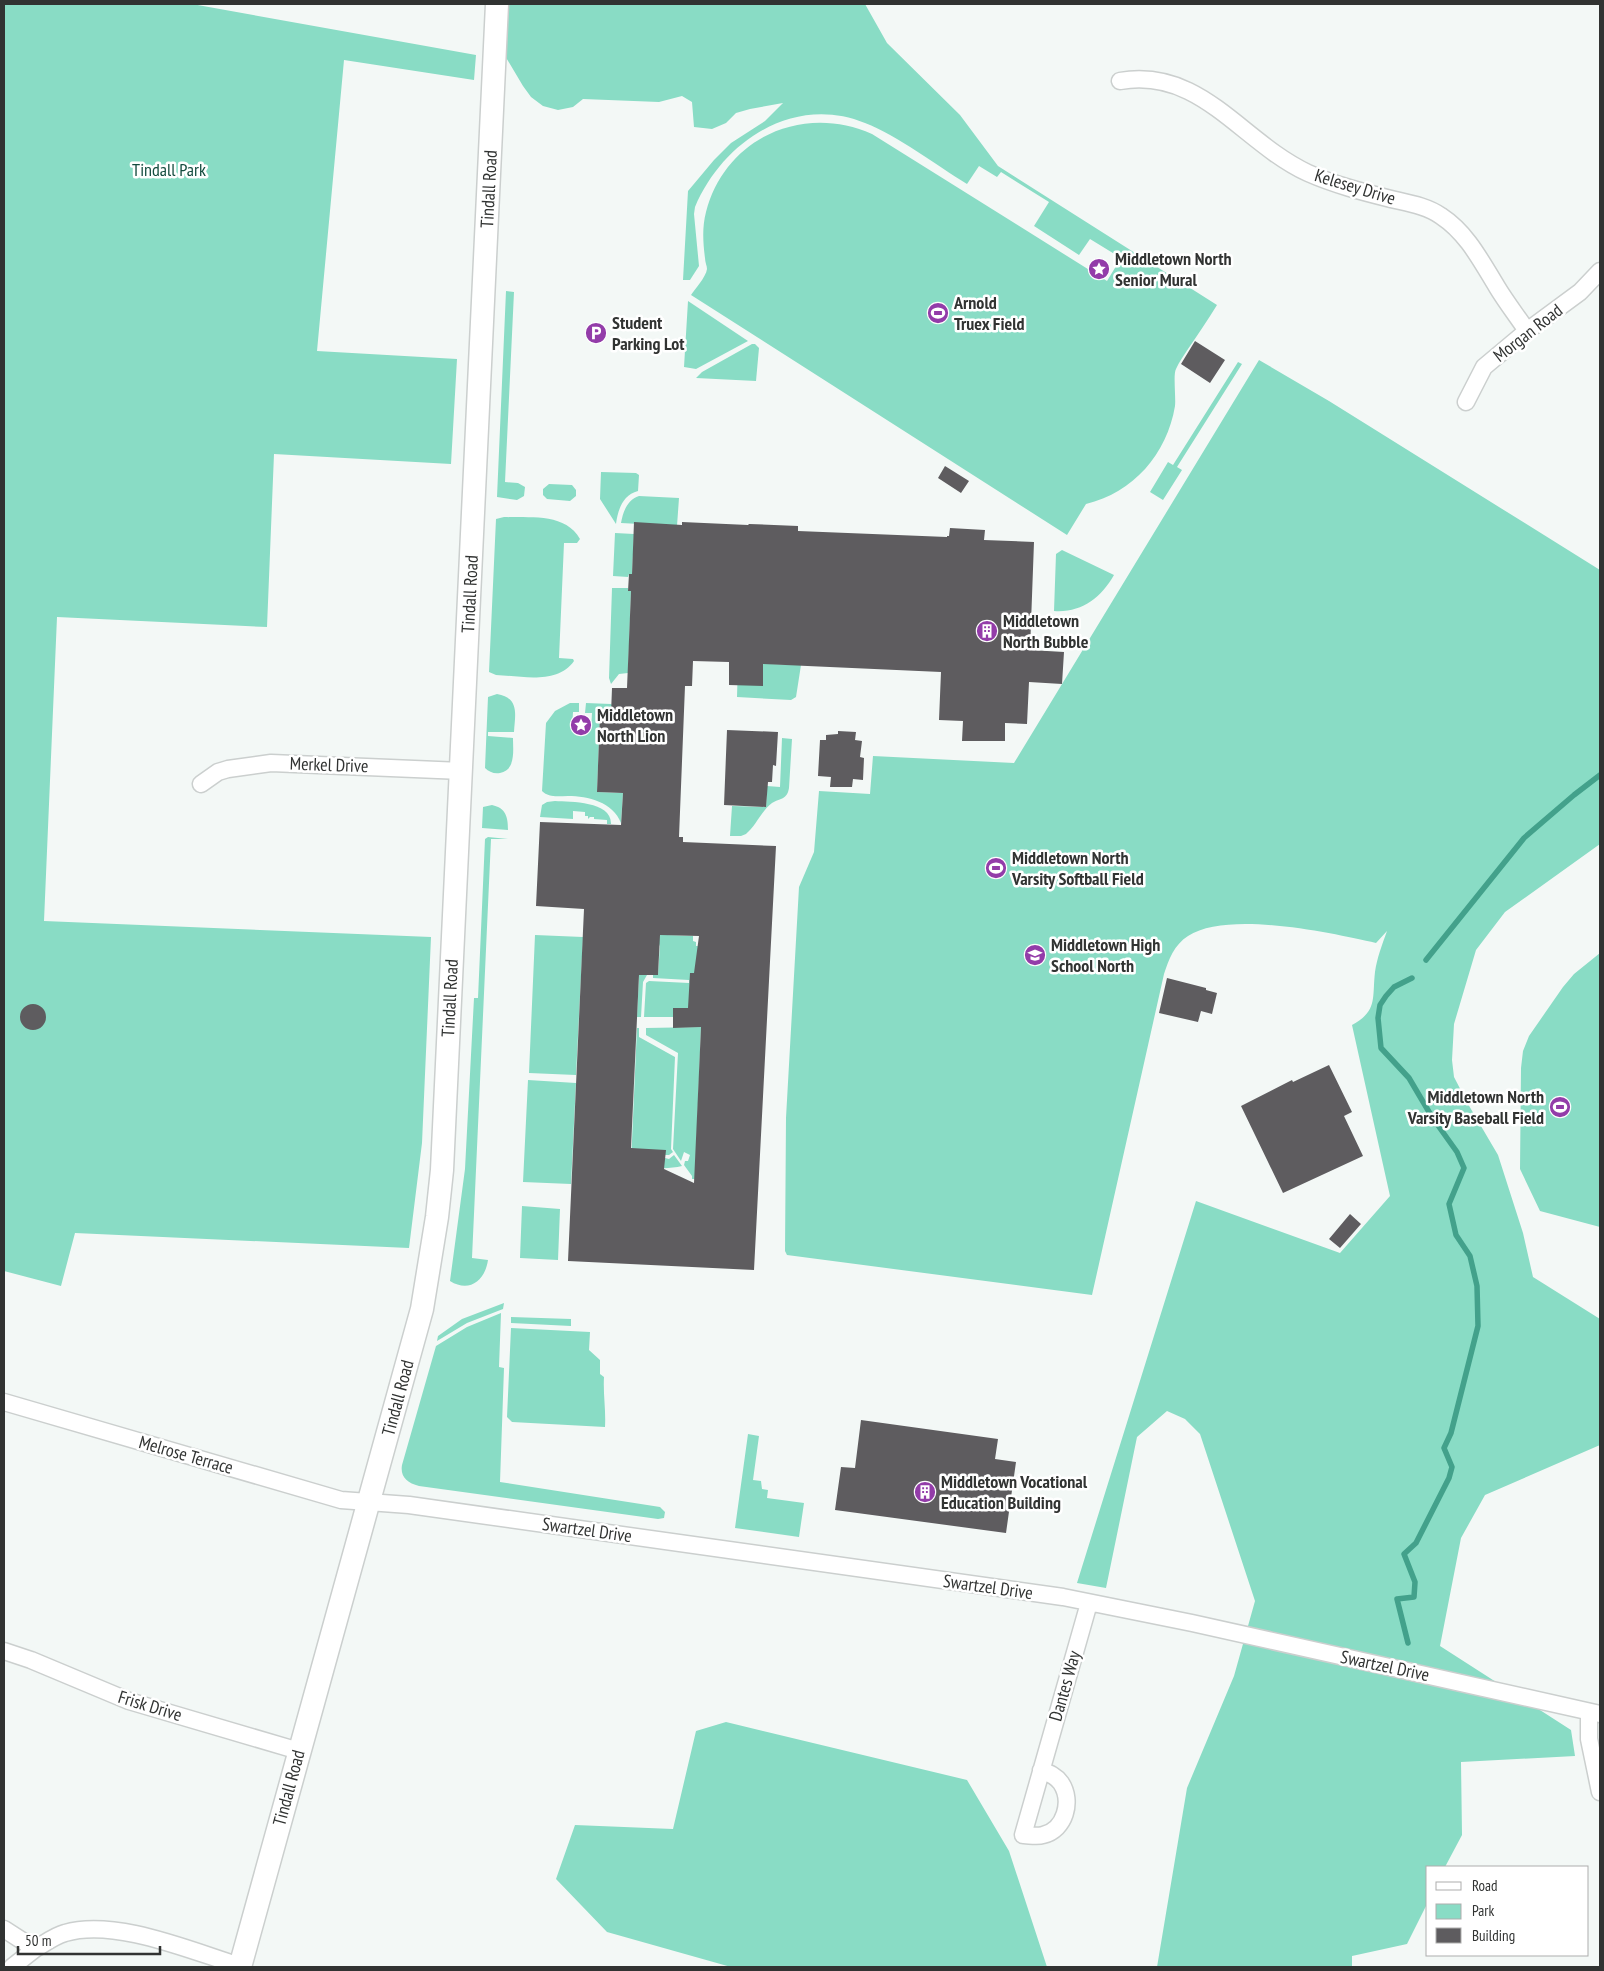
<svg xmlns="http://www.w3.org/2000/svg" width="1604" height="1971" font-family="'PT Sans Narrow',sans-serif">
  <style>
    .green { fill: #89dcc5 }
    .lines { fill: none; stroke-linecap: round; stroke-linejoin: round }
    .stream { stroke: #43a18b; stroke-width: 5.5 }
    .building { fill: #5e5c5f; fill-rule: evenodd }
    .street-casing { stroke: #cbcfce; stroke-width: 19 }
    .secondary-casing { stroke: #cbcfce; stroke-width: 25 }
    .street { stroke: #fff; stroke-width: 16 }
    .secondary { stroke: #fff; stroke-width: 22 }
    .labels { text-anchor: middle; stroke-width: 5; stroke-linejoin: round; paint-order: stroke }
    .park-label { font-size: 18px; fill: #144c3f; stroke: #fff }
    .street-label { font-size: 18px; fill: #313332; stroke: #fff }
    .poi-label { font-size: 18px; font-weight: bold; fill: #313332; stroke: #fff; text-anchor: start }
  </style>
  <rect width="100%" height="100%" fill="#f3f8f6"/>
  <!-- green -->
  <path class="green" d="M 4,4 L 192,4 L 476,55 L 474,80 L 344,60 L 317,351 L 457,359 L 451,464 L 274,454 L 267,627 L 57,617 L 44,921 L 431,937 L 422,1143 L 409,1248 L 75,1233 L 61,1286 L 4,1271 Z
    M 503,4 L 865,4 L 887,43 L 960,115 L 998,166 L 1217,305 C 1208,320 1198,334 1188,349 C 1184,355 1179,362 1176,369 C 1173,374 1176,397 1175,406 C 1167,454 1133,493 1086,504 L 1067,535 L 691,295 C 695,289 706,277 707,269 C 707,266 705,262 705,258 C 703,243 702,227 706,212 C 725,138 803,103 872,134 L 1107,281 L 1121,258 L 1090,239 L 1079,255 L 1034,226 L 1049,202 L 1001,172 L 997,177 L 979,166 L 967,184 C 936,165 898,136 865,123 C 794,94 723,141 695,207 L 694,214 L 699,266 L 690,280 L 683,280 L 688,191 L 714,160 L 731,143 L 765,121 L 783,103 L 750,109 L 736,113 L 726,123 L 712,129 L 694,127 L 692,102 L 682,96 L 659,102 L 583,99 L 573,107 L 558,110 L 543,106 L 531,97 L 523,86 L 501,49 Z
    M 506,291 L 514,292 L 505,482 L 518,483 L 525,487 L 524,496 L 517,500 L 497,497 Z
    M 688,301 L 748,341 L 696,369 L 684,367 Z
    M 752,344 L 755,344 L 759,348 L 756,381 L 696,378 L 702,372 Z
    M 1259,360 L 1329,401 L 1600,570 L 1600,844 L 1505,912 L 1476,950 L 1454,1024 L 1452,1060 L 1454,1077 L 1468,1104 L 1498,1155 L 1523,1233 L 1533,1277 L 1600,1319 L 1600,1445 L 1485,1495 L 1461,1538 L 1440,1646 L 1571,1730 L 1575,1756 L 1461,1762 L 1462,1835 L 1445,1867 L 1428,1867 L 1428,1902 L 1407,1944 L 1352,1956 L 1352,1967 L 1157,1967 L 1187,1788 L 1234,1676 L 1255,1601 L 1200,1434 L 1185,1419 L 1167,1411 L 1137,1437 L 1106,1588 L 1077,1583 L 1196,1201 L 1340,1253 L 1390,1196 L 1352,1025 C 1378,1011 1372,998 1375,972 C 1377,958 1382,945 1387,931 L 1376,943 C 1331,933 1228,910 1188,936 C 1174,945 1169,959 1164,974 L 1092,1295 L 787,1255 L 785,1251 L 786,1118 L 799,887 L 814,852 L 819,791 L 870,794 L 873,756 L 1014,763 Z
    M 1238,362 L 1242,364 L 1177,467 L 1182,470 L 1163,500 L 1150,492 L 1168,462 L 1173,465 Z
    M 601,472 L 636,473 L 639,475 L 638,491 C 623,495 618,509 616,524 L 600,499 Z
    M 549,484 L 572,485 L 576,490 L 576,496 L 570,501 L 547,499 L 543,495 L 543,489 Z
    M 639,496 L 679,498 L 677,526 L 621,523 C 623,512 627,500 639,496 Z
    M 504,517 C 531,518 565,513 580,539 L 577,543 L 564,543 L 559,658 L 573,659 L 574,661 C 557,685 522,676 496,675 L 489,672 L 496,519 Z
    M 615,533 L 634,534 L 632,574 L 629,574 L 628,577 L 613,576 Z
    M 1062,550 L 1114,575 C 1101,598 1081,613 1054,611 L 1056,554 Z
    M 612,588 L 628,588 L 628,590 L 631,591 L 628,673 L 619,674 L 611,684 L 609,678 Z
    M 738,663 L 801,665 L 796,697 L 791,700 L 737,697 Z
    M 497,694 C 520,698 515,715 514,732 L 488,732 L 488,736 L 513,738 C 513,750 516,770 500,773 C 494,774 489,772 485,768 L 488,697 Z
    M 570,703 L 579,703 L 579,712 L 573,712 L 572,729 L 591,730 L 592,713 L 585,713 L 586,703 L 611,704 L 626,715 L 600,714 L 597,792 L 623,793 L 621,823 C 613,802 588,796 568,796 C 558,796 549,798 542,791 L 546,723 L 555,711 Z
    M 782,738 L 792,739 L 789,788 C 787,800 780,798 772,803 C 762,810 756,826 746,834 L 741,836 L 730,836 L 732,806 L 766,807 L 767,786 L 780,787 Z
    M 555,801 C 571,802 612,801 611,824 L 607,824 L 607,820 L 594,819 L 594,817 L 590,817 L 588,819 L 588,816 L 585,816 L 585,812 L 573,811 L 573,819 L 540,817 L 542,805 L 547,802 Z
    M 492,805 C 506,808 508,817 508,830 L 482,828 L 483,807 Z
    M 488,837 L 508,839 L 491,839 L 472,1258 L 488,1260 C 485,1281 469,1293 450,1281 L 465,1169 L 474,998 L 478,998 L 485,839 Z
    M 641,934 L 693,936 L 693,941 L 696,942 L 696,946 L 698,946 L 703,1017 L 644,1017 L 646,983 L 649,981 L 689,983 L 689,980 L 653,978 L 653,975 L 658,975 L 660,944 L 647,975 L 643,982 L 641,1017 L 637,1017 Z
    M 535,935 L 583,937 L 576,1075 L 529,1073 Z
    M 1600,953 L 1600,1227 L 1540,1211 L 1520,1169 L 1521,1068 L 1523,1051 L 1529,1036 L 1563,987 L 1574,974 Z
    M 701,1027 L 695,1179 L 692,1179 L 692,1176 L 684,1165 L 685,1161 L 688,1161 L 690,1155 L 684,1152 L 681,1161 L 673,1149 L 678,1053 L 646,1035 L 646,1028 Z
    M 637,1028 L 639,1028 L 639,1037 L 675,1057 L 671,1149 L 673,1152 L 669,1155 L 665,1155 L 665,1158 L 669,1159 L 674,1155 L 682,1166 C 666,1170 646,1168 631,1163 Z
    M 528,1080 L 576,1083 L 571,1184 L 523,1182 Z
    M 522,1206 L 560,1209 L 558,1260 L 520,1258 Z
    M 504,1303 L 503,1309 L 467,1323 L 437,1341 L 438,1336 L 462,1319 Z
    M 501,1313 L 499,1367 L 504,1368 L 500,1482 L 660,1507 L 665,1512 L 664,1518 L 658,1519 L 419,1486 C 407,1483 400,1477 402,1465 L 436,1346 L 467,1327 Z
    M 511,1317 L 571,1319 L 571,1326 L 511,1323 Z
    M 511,1328 L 590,1332 L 589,1350 L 600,1360 L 600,1374 L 604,1377 C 603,1394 606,1410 605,1427 L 512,1422 L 507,1417 Z
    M 748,1434 L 759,1436 L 753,1480 L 761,1481 L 762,1489 L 768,1490 L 767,1498 L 804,1503 L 799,1537 L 735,1528 Z
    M 726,1722 L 967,1780 L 1009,1851 L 1047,1967 L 731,1967 L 607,1932 L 556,1879 L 575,1825 L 673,1829 L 696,1731 Z"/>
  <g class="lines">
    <!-- stream -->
    <path class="stream" d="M 1426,960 L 1524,838 L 1574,795 L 1600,775
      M 1408,1643 L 1397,1599 L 1414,1597 L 1415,1582 L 1404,1554 L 1416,1543 L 1449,1478 L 1452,1467 L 1444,1448 L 1451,1433 L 1478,1326 L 1477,1286 L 1470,1256 L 1456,1235 L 1449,1204 L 1464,1168 L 1457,1152 L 1432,1117 L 1409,1078 L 1381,1048 L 1378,1018 L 1380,1005 L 1386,996 L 1394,987 L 1412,978"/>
  </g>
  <!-- building -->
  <path class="building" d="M 1195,341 L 1225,360 L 1210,383 L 1181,364 Z
    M 945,466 L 969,481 L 961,493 L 938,478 Z
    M 634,522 L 682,525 L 682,522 L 748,525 L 749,524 L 798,526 L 798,531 L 947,537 L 947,536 L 949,536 L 950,528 L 985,530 L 984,540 L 1034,542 L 1030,650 L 1064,652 L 1062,684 L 1029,682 L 1027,724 L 1005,723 L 1005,741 L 962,741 L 963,721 L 939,720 L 941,672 L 763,664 L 763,686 L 729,685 L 729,662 L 693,661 L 692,686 L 685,686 L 679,837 L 683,837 L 683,842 L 776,846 L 754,1270 L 568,1261 L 584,909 L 536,906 L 540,822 L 621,825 L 623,793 L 597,792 L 600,713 L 611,714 L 612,688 L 627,688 L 631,591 L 628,591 L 629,574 L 632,574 ZM 660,935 L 699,936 L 694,973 L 690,973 L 688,1008 L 673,1008 L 673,1028 L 701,1027 L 694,1183 L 664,1169 L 666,1150 L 631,1148 L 639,975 L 658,975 Z
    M 727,730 L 778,732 L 776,766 L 773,765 L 772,782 L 768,782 L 766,807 L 724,805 Z
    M 838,731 L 856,732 L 855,740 L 862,741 L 860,757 L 864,758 L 863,780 L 853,779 L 852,787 L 830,787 L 831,777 L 818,776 L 820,740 L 826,740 L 826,735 L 838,734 Z
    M 1167,978 L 1206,988 L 1206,990 L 1217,993 L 1212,1014 L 1201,1011 L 1198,1022 L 1159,1013 Z
    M20 1017a13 13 0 1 1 26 0a13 13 0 1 1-26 0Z
    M 1329,1065 L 1352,1112 L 1344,1116 L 1363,1156 L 1283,1193 L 1241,1106 L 1292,1080 L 1293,1082 Z
    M 1350,1214 L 1361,1224 L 1340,1248 L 1329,1239 Z
    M 861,1420 L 998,1439 L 995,1459 L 1016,1462 L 1006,1533 L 835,1510 L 841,1467 L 855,1468 Z"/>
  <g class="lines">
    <!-- street casing -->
    <g class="street-casing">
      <path id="street" d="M 1120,81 C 1201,67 1241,142 1308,173 C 1335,185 1363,192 1391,199 C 1408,203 1427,206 1441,216 C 1467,233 1481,261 1497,287 C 1506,302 1517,316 1527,331
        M 1466,402 L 1484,367 L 1527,331 L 1580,292 L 1600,271
        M 201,784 L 218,772 L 228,769 L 271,763 L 462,771
        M 4,1402 L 341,1500 L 409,1505 L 1063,1597 L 1192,1623 L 1600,1714
        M 4,1651 L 31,1660 L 129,1701 L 299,1751
        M 1589,1712 L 1589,1739 L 1600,1792
        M 1041,1770 C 1049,1773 1056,1776 1061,1783 C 1073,1801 1065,1830 1043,1835 C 1037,1837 1029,1835 1023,1835 L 1089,1603
        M 4,1929 L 35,1949 L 12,1967
        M 35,1949 C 44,1944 54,1936 65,1933 C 115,1918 191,1951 240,1966"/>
    </g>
    <!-- secondary casing -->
    <g class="secondary-casing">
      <path id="secondary" d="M 240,1967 L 422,1309 L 437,1217 L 442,1170 L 497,4"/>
    </g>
    <!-- street -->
    <use href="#street" class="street"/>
    <!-- secondary -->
    <use href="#secondary" class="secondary"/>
  </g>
  <!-- icons -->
  <defs>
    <g id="sight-disc" transform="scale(1.125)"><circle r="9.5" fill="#933ca9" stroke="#fff"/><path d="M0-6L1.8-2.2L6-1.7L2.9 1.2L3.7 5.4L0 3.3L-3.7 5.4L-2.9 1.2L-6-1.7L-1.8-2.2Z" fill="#fff"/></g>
    <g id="stadium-disc" transform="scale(1.125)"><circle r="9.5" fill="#933ca9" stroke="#fff"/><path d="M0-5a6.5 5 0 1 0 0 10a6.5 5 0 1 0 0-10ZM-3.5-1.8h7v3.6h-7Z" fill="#fff"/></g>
    <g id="parking-disc" transform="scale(1.125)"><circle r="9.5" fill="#933ca9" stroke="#fff"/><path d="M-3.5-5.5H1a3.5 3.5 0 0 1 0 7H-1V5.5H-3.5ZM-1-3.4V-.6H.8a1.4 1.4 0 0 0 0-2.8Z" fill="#fff"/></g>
    <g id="building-disc" transform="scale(1.125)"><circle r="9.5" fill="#933ca9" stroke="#fff"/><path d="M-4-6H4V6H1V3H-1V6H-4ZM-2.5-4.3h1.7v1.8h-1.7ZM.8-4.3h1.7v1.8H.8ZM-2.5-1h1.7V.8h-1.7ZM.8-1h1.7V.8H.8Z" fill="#fff"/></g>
    <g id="school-disc" transform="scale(1.125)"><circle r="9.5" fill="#933ca9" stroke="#fff"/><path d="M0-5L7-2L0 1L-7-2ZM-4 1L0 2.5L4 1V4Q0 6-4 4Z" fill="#fff"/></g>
  </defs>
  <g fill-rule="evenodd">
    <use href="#sight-disc" x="1099" y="269"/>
    <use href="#stadium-disc" x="938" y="313"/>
    <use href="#parking-disc" x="596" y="333"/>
    <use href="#building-disc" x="987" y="631"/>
    <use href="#sight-disc" x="581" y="725"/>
    <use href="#stadium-disc" x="996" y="868"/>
    <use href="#school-disc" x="1035" y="955"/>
    <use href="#stadium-disc" x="1560" y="1107"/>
    <use href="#building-disc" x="925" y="1492"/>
  </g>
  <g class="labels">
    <!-- park labels -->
    <g class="park-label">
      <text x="169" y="176">Tindall Park</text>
    </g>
    <!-- street labels -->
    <g class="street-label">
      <text transform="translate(1355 187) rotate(17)" y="6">Kelesey Drive</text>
      <text transform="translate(489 189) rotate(-87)" y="6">Tindall Road</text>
      <text transform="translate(1528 333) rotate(-38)" y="6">Morgan Road</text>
      <text transform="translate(470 594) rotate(-87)" y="6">Tindall Road</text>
      <text transform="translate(329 765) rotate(2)" y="6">Merkel Drive</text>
      <text transform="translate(450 998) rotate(-87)" y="6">Tindall Road</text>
      <text transform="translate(398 1398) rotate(-75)" y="6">Tindall Road</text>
      <text transform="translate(186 1455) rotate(16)" y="6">Melrose Terrace</text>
      <text transform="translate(587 1530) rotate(8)" y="6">Swartzel Drive</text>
      <text transform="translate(988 1587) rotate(8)" y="6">Swartzel Drive</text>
      <text transform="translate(1385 1666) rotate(12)" y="6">Swartzel Drive</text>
      <text transform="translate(1065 1686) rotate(-74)" y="6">Dantes Way</text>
      <text transform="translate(150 1706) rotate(17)" y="6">Frisk Drive</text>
      <text transform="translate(289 1788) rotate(-75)" y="6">Tindall Road</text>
    </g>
    <!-- poi labels -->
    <g class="poi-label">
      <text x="1115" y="265">Middletown North<tspan x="1115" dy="21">Senior Mural</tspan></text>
      <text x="954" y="309">Arnold<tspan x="954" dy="21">Truex Field</tspan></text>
      <text x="612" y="329">Student<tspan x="612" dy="21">Parking Lot</tspan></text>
      <text x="1003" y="627">Middletown<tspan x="1003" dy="21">North Bubble</tspan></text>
      <text x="597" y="721">Middletown<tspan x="597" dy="21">North Lion</tspan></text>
      <text x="1012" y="864">Middletown North<tspan x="1012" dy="21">Varsity Softball Field</tspan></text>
      <text x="1051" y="951">Middletown High<tspan x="1051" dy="21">School North</tspan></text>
      <text x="1544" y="1103" text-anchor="end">Middletown North<tspan x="1544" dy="21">Varsity Baseball Field</tspan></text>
      <text x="941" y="1488">Middletown Vocational<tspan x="941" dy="21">Education Building</tspan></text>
    </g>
  </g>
  <!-- border -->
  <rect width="1604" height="1971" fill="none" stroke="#313332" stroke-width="10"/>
  <!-- legend -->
  <rect x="1426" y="1866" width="162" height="90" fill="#ffffff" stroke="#adadad"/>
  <rect x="1436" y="1882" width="25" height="8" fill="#ffffff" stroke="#adadad"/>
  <text x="1472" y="1891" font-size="15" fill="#313332">Road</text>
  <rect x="1436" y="1904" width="25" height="15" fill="#89dcc5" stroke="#adadad"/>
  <text x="1472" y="1916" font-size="15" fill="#313332">Park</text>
  <rect x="1436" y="1928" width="25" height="15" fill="#5e5c5f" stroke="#adadad"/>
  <text x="1472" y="1941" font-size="15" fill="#313332">Building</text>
  <!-- scale -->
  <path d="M18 1946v8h142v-8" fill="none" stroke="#313332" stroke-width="2.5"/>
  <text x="25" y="1946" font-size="15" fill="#313332" stroke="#ffffff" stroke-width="4" paint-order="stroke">50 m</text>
</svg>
